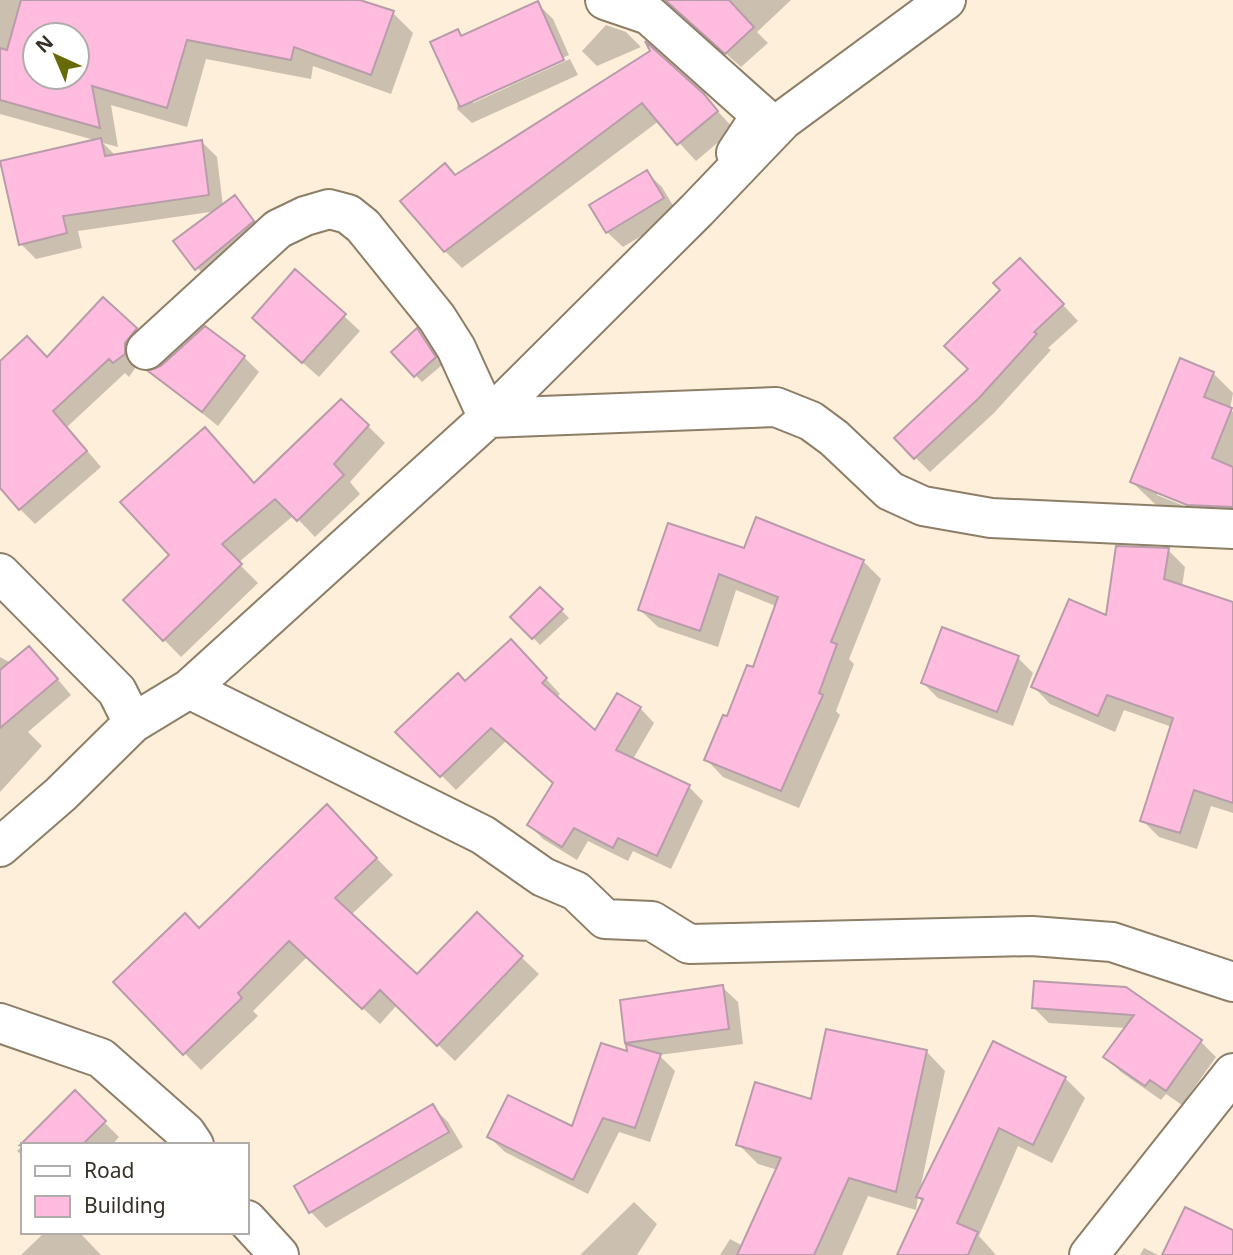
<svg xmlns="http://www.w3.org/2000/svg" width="1233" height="1255" font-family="'Noto Sans',sans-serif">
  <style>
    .shadow { fill: #0003; fill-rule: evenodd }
    .building { fill: #ffbcdf; stroke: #b89caa; stroke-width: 2; fill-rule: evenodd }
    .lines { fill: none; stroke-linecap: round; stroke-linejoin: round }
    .minor-casing { stroke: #8d7e67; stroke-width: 42 }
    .minor { stroke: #fff; stroke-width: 38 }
  </style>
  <rect width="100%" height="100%" fill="#feefdb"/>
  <!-- shadow -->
  <path class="shadow" d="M 0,0 L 355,0 L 393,13 L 413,33 L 391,94 L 313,66 L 311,79 L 206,59 L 187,127 L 111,105 L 118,147 L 103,143 L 116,156 L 202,142 L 217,157 L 223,206 L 235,197 L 268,237 L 211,284 L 176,241 L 217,211 L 78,231 L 82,248 L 36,259 L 21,244 L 98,141 L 0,114 ZM 35,35 L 77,35 L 77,77 L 35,77 Z
    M 653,0 L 791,0 L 757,32 L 768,43 L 741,67 L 680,13 Z
    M 538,4 L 553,19 L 569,55 L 473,99 L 473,103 L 570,59 L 578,75 L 472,123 L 457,109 L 467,35 Z
    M 606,25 L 626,32 L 641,47 L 597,66 L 582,51 Z
    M 653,51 L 703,95 L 734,129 L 696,161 L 659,121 L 462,268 L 445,251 L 456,176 Z
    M 646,172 L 662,187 L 678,214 L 623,247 L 607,232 Z
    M 295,271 L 360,331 L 319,377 L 269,333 Z
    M 1035,275 L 1078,321 L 1048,348 L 1051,350 L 994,413 L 930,472 L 915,457 Z
    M 103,300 L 151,345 L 129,377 L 125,373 L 67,427 L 101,467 L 35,524 L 0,489 L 0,363 L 48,360 Z
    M 417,330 L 442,365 L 422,382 L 393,352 Z
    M 244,357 L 259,372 L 218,426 L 151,372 Z
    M 1213,373 L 1233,393 L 1230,409 L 1233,412 L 1233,528 L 1211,527 L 1155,504 L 1132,482 ZM 1157,491 L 1196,507 L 1194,510 L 1157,495 Z
    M 368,426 L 385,443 L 350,482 L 360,494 L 315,537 L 294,515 L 238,563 L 258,583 L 181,657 L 125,600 L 171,555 L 205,429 L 255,484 Z
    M 745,550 L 863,561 L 881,579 L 849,659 L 854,664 L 836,711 L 840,715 L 799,808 L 723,777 L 706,759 L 754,669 L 776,606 L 736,590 L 718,647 L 658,627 L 640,610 Z
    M 1168,550 L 1185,567 L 1182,587 L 1233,604 L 1233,813 L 1211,806 L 1197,849 L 1159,837 L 1142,820 L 1172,727 L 1124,710 L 1115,732 L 1050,704 L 1033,686 L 1108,618 Z
    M 540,589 L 569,618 L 540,645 L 513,617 Z
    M 525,656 L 560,694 L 556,698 L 595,732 L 640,708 L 654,723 L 633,759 L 689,787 L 703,801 L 671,869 L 633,851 L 628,861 L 588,841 L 577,860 L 543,839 L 529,825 L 555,784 L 506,741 L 456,790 L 398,732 L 465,683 Z
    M 0,657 L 11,663 L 44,663 L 71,695 L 28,732 L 42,746 L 0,792 Z
    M 1018,658 L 1033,673 L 1013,726 L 938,698 L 923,683 Z
    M 343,824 L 393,875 L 351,915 L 417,977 L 477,915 L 539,974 L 455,1061 L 397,1005 L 380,1024 L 307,957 L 253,1011 L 258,1016 L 201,1070 L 115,982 L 199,930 Z
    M 722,987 L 738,1002 L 743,1044 L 659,1055 L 675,1071 L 650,1142 L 619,1132 L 588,1194 L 505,1152 L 489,1137 L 573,1128 L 629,1054 L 632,1048 L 627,1042 Z
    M 1125,988 L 1201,1042 L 1216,1057 L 1182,1105 L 1166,1094 L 1161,1100 L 1121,1072 L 1106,1057 L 1126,1028 L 1049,1023 L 1034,1008 Z
    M 994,1043 L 1065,1078 L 1085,1098 L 1052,1163 L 1018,1146 L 979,1236 L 996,1255 L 899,1255 L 923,1202 L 918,1197 L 916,1210 L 868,1196 L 842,1255 L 720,1255 L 730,1239 L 743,1246 L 778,1170 L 758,1164 L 738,1144 L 812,1101 L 926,1051 L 945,1071 L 920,1190 Z
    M 75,1093 L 119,1137 L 112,1145 L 23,1145 Z
    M 432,1106 L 448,1122 L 463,1147 L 326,1228 L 311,1212 L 296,1187 Z
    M 23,1145 L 23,1156 L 17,1151 Z
    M 634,1202 L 657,1224 L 637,1255 L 580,1255 Z
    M 45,1232 L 79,1232 L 101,1255 L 21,1255 Z
    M 1144,1248 L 1158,1255 L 1140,1255 Z"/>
  <!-- building -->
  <path class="building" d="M 21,0 L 360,0 L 394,11 L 371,75 L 294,47 L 291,60 L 187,40 L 167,108 L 92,86 L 100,128 L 0,100 L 0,48 L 7,50 ZM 35,35 L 77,35 L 77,77 L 35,77 Z
    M 665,0 L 729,0 L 754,27 L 725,54 Z
    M 538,1 L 564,60 L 460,107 L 430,42 L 458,29 L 461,36 Z
    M 645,41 L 704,94 L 718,111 L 677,145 L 642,103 L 444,252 L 400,201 L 445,163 L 455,175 L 650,51 Z
    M 101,138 L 105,156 L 202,140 L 209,195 L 63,216 L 67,233 L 19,245 L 0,161 Z
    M 647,170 L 664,198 L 606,233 L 589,205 Z
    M 235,195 L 254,221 L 195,270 L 173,241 Z
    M 1020,258 L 1064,304 L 1034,332 L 1037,334 L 979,398 L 914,459 L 894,438 L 968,369 L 944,346 L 1000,290 L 993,283 Z
    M 295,269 L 346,314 L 302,363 L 252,318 Z
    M 103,297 L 137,328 L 125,343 L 125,354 L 113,363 L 109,359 L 53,411 L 87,451 L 19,510 L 0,488 L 0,361 L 27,336 L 47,357 Z
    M 205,326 L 245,356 L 202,412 L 148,371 L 161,366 Z
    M 417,328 L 436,357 L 414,377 L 391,352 Z
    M 1180,358 L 1214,372 L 1204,397 L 1232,408 L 1212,458 L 1233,467 L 1233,507 L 1187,505 L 1130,482 Z
    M 341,399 L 369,425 L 334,464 L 344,475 L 297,521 L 275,499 L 222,544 L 242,564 L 163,641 L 123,600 L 169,555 L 120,502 L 205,427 L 254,483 Z
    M 756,517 L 864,560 L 831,642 L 837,644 L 819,693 L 823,695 L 781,791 L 704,760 L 723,715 L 727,716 L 747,665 L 753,667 L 778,597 L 719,574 L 700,631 L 638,610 L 668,523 L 744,548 Z
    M 1116,546 L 1169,548 L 1164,579 L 1233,602 L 1233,803 L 1194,790 L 1180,833 L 1140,821 L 1173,718 L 1107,695 L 1098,716 L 1031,687 L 1069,599 L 1106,615 Z
    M 540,587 L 563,609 L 532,639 L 510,617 Z
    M 942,627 L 1019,656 L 997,712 L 921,683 Z
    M 511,639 L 547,678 L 542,683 L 595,730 L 617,693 L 641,707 L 616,750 L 690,785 L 657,856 L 618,838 L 613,848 L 574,828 L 562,847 L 527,825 L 553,783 L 491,728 L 440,777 L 395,732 L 458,673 L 465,681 Z
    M 29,646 L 58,679 L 0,728 L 0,670 Z
    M 327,804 L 377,858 L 335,898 L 417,974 L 477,912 L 523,956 L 437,1046 L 380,990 L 362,1009 L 289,941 L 238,993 L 242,998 L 183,1055 L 113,982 L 185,913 L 199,928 Z
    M 1034,981 L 1126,987 L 1202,1040 L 1166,1091 L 1150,1080 L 1145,1086 L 1103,1057 L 1134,1015 L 1032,1008 Z
    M 723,985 L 729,1029 L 625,1043 L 620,1000 Z
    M 826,1029 L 927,1050 L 896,1192 L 849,1178 L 814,1255 L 737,1255 L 781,1158 L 736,1145 L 755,1082 L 811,1099 Z
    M 993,1041 L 1066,1077 L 1033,1145 L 999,1128 L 957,1223 L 978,1232 L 968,1255 L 897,1255 L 923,1199 L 916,1197 Z
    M 601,1043 L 627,1051 L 626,1044 L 661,1054 L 635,1128 L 603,1118 L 573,1180 L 487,1137 L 508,1095 L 572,1126 Z
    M 75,1090 L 106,1121 L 82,1145 L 20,1145 Z
    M 433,1104 L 449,1132 L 309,1213 L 294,1186 Z
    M 1185,1207 L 1233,1230 L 1233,1255 L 1162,1255 Z"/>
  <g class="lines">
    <!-- minor casing -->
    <g class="minor-casing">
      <path id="minor" d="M 605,0 L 649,15 L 761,115 L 736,153
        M 146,350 L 278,229 L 305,216 L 329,209 L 348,214 L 363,226 L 437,318 L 456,348 L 488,418 L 776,407 L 811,421 L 834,438 L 890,491 L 923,506 L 991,518 L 1233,529
        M 0,573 L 117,691 L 133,723
        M 189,689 L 483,835 L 543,877 L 576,891 L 605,919 L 652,921 L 689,944 L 1032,936 L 1112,942 L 1233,982
        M 0,847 L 61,794 L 133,723 L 189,689 L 488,418 L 697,210 L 783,120 L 946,0
        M 0,1023 L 101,1058 L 186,1133 L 194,1145
        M 247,1220 L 279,1255
        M 1089,1255 L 1233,1073"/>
    </g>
    <!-- minor -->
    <use href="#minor" class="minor"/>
  </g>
  <!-- legend -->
  <rect x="21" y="1143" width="228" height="91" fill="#ffffff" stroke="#afaca9" stroke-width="2"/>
  <rect x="35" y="1166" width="35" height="10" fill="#ffffff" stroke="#afaca9" stroke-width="2"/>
  <text x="84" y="1178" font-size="21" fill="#373027">Road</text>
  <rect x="35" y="1196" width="35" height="21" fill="#ffbcdf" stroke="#afaca9" stroke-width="2"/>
  <text x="84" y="1213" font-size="21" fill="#373027">Building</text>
  <!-- north arrow -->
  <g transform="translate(56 56) rotate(316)"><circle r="33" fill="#ffffff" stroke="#afaca9" stroke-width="2"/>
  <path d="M0-5L12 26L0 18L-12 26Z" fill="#686a08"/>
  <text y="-10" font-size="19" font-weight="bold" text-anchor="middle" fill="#373027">N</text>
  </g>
</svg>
